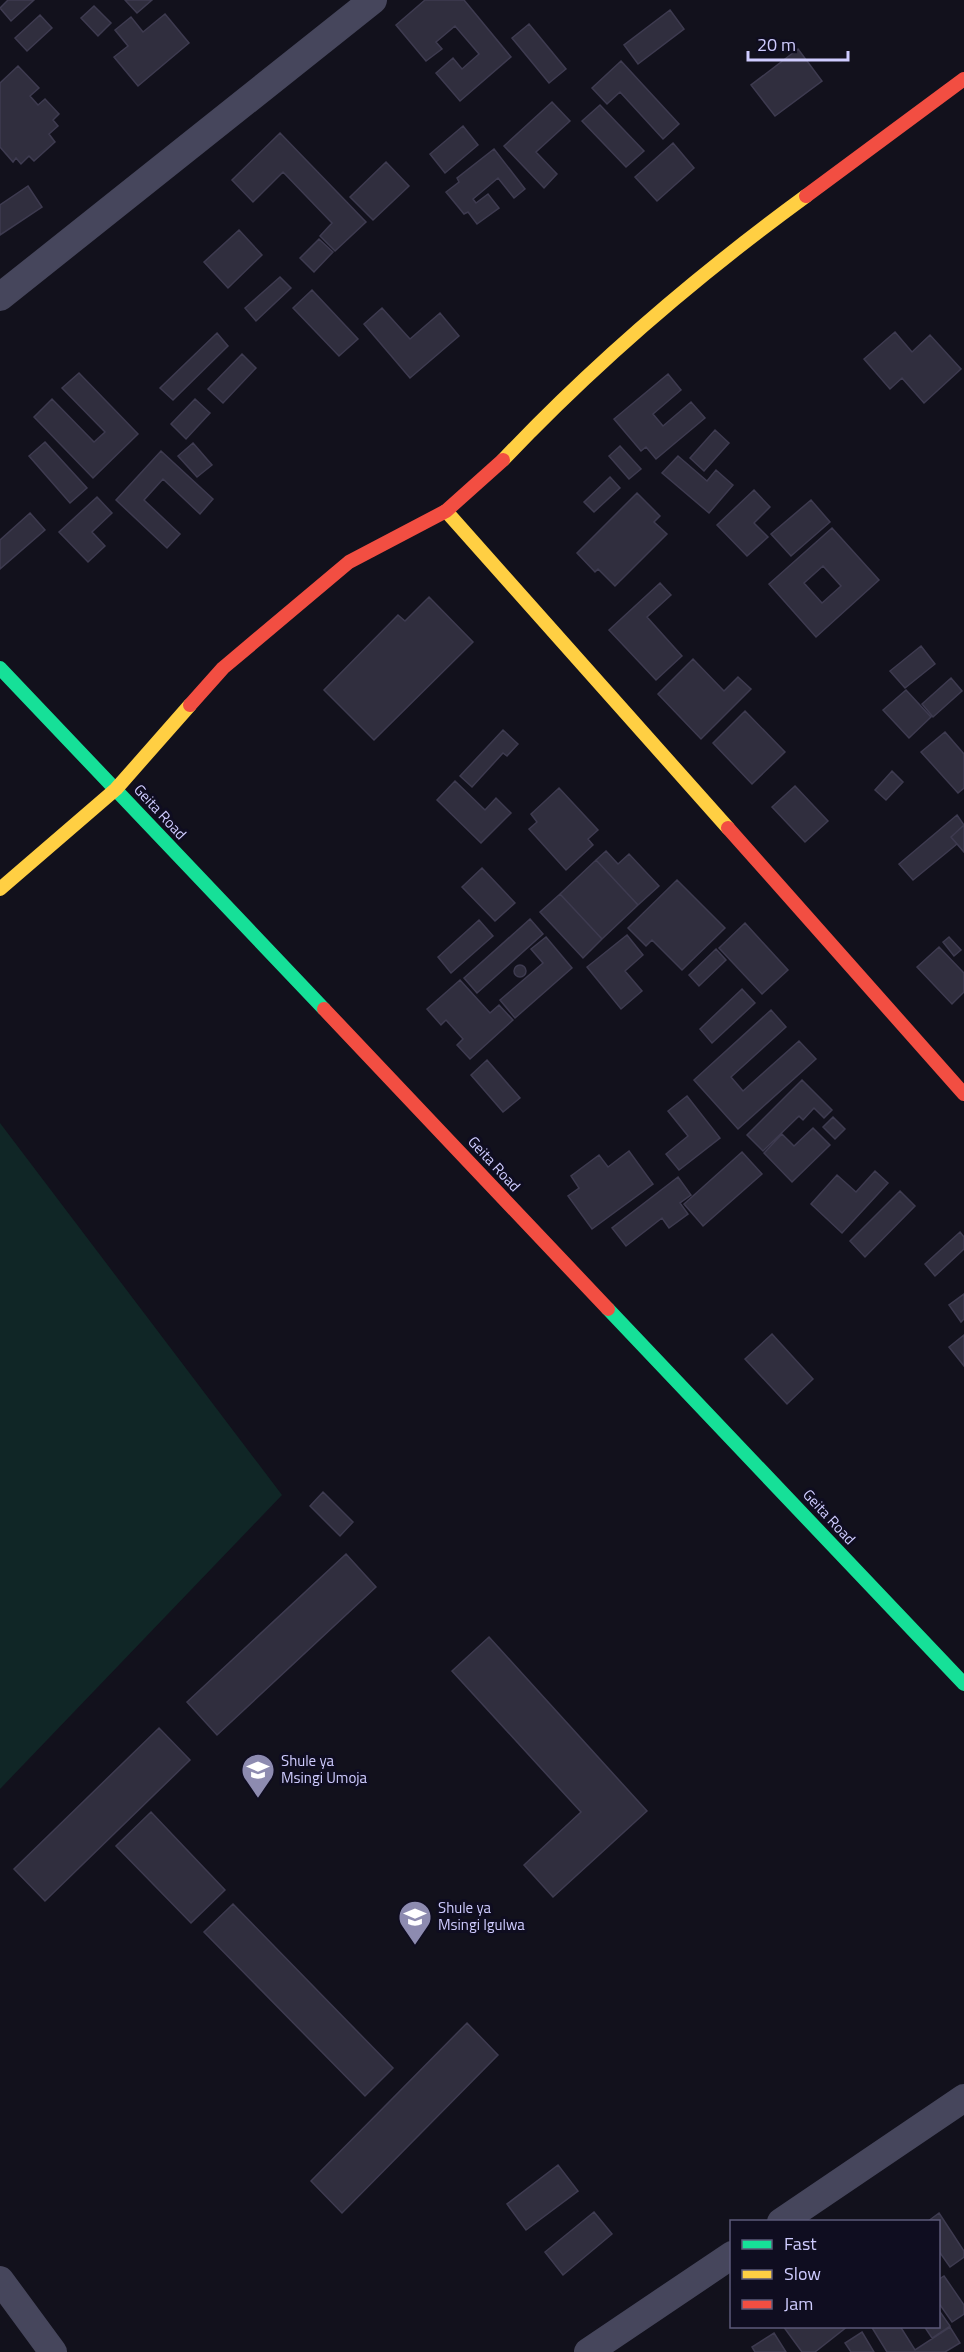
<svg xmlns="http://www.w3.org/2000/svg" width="964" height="2352" font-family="'Titillium Web',sans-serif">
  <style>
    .green { fill: #102626 }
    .building { fill: #302e3e; stroke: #3e3b50; stroke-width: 1.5; fill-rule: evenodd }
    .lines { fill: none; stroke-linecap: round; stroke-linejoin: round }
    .street { stroke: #46465c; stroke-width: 28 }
    .fast { stroke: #16e098; stroke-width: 14 }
    .slow { stroke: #ffcf43; stroke-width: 14 }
    .jam { stroke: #f24e42; stroke-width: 14 }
    .labels { text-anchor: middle; stroke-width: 6; stroke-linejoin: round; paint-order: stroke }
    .street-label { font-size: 15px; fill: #cfccff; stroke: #0f0d20 }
    .poi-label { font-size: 15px; fill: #cfccff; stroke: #0f0d20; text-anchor: start }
  </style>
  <rect width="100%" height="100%" fill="#12111c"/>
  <!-- green -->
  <path class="green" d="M 0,1123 L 282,1495 L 0,1789 Z"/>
  <!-- building -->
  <path class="building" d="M 8,0 L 34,0 L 11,21 L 0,8 Z
    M 125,0 L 152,0 L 137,13 Z
    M 425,0 L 464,0 L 511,57 L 460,101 L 436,73 L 453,58 L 462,69 L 479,54 L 455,26 L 436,42 L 442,49 L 426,61 L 396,25 Z
    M 94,6 L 111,23 L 98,36 L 81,18 Z
    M 670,10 L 684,29 L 638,64 L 624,45 Z
    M 165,14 L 189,43 L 138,86 L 114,57 L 128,46 L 115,30 L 131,17 L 143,32 Z
    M 40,15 L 52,28 L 27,51 L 15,38 Z
    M 529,24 L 566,69 L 549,83 L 512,38 Z
    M 798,49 L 822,81 L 775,116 L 751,85 Z
    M 621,61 L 679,124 L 663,139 L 620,92 L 607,104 L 592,88 Z
    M 18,66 L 39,88 L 30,96 L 38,105 L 45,99 L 59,114 L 53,120 L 58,126 L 49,134 L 55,142 L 34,161 L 29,156 L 21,164 L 16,158 L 13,162 L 0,147 L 0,83 Z
    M 552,102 L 570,121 L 536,152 L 557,174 L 544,188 L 504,146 Z
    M 600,105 L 644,151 L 626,167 L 582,121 Z
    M 463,126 L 478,145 L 445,173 L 430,154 Z
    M 280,133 L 366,222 L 335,251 L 320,236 L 332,223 L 283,172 L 253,202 L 232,180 Z
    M 673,143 L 694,168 L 657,201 L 635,177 Z
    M 494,149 L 525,189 L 514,198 L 498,178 L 473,199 L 476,203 L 488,194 L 499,208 L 477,224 L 468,212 L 464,214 L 446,192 L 459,182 L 457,178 Z
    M 386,162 L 409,186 L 373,220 L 350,197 Z
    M 28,186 L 42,207 L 0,235 L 0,205 Z
    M 239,230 L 262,255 L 228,288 L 204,262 Z
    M 319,239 L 333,252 L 314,272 L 300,258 Z
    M 280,277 L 291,288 L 256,321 L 245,308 Z
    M 312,290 L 358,339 L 339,356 L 293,308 Z
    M 382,308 L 410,339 L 440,313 L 459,336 L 410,378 L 364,324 Z
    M 895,332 L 912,352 L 930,335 L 961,369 L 924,403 L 902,378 L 890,389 L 864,359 Z
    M 217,333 L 228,346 L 173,400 L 160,388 Z
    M 242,354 L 256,368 L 223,403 L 208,389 Z
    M 79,373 L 138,434 L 93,478 L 34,417 L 52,399 L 94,442 L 105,432 L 62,388 Z
    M 668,374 L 681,390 L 653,414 L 663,426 L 691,402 L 705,418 L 656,459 L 646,447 L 641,451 L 614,419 Z
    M 195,399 L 210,413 L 186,439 L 171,424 Z
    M 715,430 L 729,443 L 704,471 L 690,458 Z
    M 45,442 L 87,488 L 70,503 L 29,456 Z
    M 193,443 L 212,465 L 197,477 L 178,456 Z
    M 620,446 L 641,469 L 629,479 L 609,456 Z
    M 161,451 L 213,499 L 200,514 L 163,479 L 144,500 L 180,534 L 167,548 L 116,500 Z
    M 678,456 L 707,481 L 716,470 L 733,485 L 709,513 L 662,473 Z
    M 610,477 L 620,488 L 594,512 L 584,502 Z
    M 754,490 L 770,507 L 754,523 L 768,537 L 747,556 L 717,525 Z
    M 637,493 L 660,516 L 654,522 L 667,534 L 615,586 L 598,569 L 595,572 L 577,553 Z
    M 97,497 L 112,513 L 92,532 L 105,546 L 88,562 L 59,532 Z
    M 811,500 L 830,522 L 791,556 L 771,534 Z
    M 30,513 L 45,530 L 0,569 L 0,540 Z
    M 832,528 L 879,580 L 816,637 L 769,584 ZM 823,566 L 841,586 L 822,603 L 804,583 Z
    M 660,583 L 671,595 L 647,617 L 682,656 L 656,680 L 609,630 Z
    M 429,597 L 473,642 L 374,740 L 324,690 L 398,615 L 405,621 Z
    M 921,646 L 935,664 L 905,688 L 890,671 Z
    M 693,659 L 724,691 L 738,677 L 751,689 L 701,739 L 658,694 Z
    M 951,678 L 962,691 L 933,717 L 922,704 Z
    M 906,690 L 931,717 L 909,738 L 883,710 Z
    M 745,711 L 785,752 L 752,784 L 713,743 Z
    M 503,730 L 518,744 L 507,756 L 503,753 L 472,787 L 460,776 Z
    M 945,732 L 964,754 L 964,788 L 958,793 L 921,752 Z
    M 892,771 L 903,782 L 886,800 L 875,790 Z
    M 455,781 L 485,810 L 496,798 L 511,813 L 481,843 L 437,800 Z
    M 795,786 L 828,821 L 805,842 L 772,807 Z
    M 559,788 L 598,830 L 588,839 L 593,845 L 566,870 L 529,829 L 537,822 L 531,814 Z
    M 957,815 L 964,825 L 951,837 L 957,844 L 913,880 L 899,864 Z
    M 964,825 L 964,852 L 951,837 Z
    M 606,851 L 618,864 L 629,854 L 659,886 L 638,905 L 596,860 Z
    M 596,860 L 638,905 L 602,939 L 560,894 Z
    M 482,868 L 515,903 L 495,921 L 462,887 Z
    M 677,880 L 725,928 L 682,970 L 652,940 L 646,946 L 628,928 Z
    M 560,894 L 602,939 L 583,958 L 540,912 Z
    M 530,919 L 543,934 L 477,993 L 464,978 Z
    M 479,920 L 493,936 L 451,973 L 438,957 Z
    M 745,923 L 788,970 L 762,994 L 719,948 Z
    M 627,935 L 643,955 L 625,971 L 642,991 L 621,1009 L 587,967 Z
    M 546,937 L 572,968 L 515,1018 L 500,1000 L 543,963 L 531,949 Z
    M 949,937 L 961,950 L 954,956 L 943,942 Z
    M 939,947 L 964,973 L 964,992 L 952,1004 L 917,967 Z
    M 716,949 L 726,960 L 699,986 L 689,975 Z
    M514 971a6 6 0 1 1 12 0a6 6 0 1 1-12 0Z
    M 460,980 L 490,1013 L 499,1005 L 513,1020 L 470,1059 L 457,1045 L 463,1039 L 446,1020 L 441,1025 L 427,1009 Z
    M 742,989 L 755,1003 L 712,1043 L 700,1029 Z
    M 771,1010 L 786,1027 L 731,1077 L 743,1091 L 799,1041 L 816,1059 L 738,1129 L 694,1080 Z
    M 487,1060 L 520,1098 L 503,1112 L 471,1075 Z
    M 802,1080 L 832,1110 L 824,1118 L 814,1108 L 803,1120 L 799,1116 L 763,1151 L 747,1135 Z
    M 687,1096 L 720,1138 L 679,1170 L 666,1154 L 688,1136 L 668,1111 Z
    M 833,1117 L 845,1129 L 835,1139 L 823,1127 Z
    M 813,1128 L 830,1145 L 792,1182 L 764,1153 L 782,1134 L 794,1146 Z
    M 629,1151 L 653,1184 L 592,1229 L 568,1196 L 579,1188 L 571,1176 L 599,1155 L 608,1167 Z
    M 742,1152 L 762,1174 L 703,1226 L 684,1204 Z
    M 875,1171 L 888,1183 L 842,1233 L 811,1204 L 837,1175 L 856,1192 Z
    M 678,1177 L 691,1195 L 680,1203 L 688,1214 L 669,1228 L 662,1218 L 626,1246 L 612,1228 Z
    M 900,1191 L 915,1206 L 865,1257 L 850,1241 Z
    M 960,1232 L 964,1237 L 964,1249 L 935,1276 L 925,1264 Z
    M 964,1294 L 964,1319 L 961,1322 L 949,1305 Z
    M 772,1334 L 813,1379 L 787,1404 L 745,1359 Z
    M 964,1335 L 964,1366 L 949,1347 Z
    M 323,1492 L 353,1522 L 340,1536 L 310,1506 Z
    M 346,1554 L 376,1587 L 217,1735 L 187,1702 Z
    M 489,1637 L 647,1811 L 553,1897 L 524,1865 L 581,1812 L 452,1671 Z
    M 159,1728 L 190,1760 L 45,1901 L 14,1869 Z
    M 151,1812 L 225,1890 L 191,1923 L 116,1846 Z
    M 233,1904 L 393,2068 L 365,2096 L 204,1932 Z
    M 467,2023 L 498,2055 L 342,2213 L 311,2181 Z
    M 558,2165 L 578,2191 L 526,2230 L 507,2204 Z
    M 594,2212 L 612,2234 L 563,2275 L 545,2252 Z
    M 939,2213 L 964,2251 L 964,2257 L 950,2267 L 938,2250 L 938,2222 L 927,2222 Z
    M 944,2276 L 964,2305 L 964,2314 L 952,2322 L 938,2302 L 938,2280 Z
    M 938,2309 L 950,2326 L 932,2338 L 924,2326 L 938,2326 Z
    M 783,2326 L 848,2326 L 815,2352 L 802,2352 Z
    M 871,2326 L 900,2326 L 915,2350 L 950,2327 L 960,2343 L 945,2352 L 887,2352 Z
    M 862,2332 L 874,2352 L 851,2352 L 845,2343 Z
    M 774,2333 L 786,2352 L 755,2352 L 752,2347 Z"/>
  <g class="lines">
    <!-- street -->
    <path class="street" d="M 0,297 L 373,0
      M 781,2222 L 964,2098
      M 0,2280 L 53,2352
      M 588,2352 L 732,2255"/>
    <!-- fast -->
    <path class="fast" d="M 0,668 L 324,1009
      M 608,1309 L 964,1684"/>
    <!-- slow -->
    <path class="slow" d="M 503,460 C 595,363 698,275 806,196
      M 446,511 L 728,828
      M 0,889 L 116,789 L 190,705"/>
    <!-- jam -->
    <path class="jam" d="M 806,196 L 964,79
      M 190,705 L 223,668 L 349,562 L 446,511 L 503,460
      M 728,828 L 964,1094
      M 324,1009 L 608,1309"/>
  </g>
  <!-- icons -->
  <defs>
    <g id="school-pin" transform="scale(1.725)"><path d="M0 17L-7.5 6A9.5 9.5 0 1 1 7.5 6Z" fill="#8d8bb0" stroke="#0f0d20"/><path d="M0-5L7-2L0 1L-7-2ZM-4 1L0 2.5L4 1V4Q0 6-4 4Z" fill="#fff"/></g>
  </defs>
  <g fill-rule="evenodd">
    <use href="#school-pin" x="258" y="1770"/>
    <use href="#school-pin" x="415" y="1917"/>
  </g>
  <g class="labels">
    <!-- street labels -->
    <g class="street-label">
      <text transform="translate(160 812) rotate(47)" y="5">Geita Road</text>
      <text transform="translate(494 1164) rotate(47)" y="5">Geita Road</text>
      <text transform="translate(829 1517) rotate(47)" y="5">Geita Road</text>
    </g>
    <!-- poi labels -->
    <g class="poi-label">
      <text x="281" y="1766">Shule ya<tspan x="281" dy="17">Msingi Umoja</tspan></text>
      <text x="438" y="1913">Shule ya<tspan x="438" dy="17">Msingi Igulwa</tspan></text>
    </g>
  </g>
  <!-- legend -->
  <rect x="730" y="2220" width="210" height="108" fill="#0f0d20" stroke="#5c5979" stroke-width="1.5"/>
  <rect x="742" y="2240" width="30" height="9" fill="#16e098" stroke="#5c5979" stroke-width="1.5"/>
  <text x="784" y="2250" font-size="18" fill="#cfccff">Fast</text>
  <rect x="742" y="2270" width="30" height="9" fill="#ffcf43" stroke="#5c5979" stroke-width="1.5"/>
  <text x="784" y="2280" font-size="18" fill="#cfccff">Slow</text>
  <rect x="742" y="2300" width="30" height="9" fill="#f24e42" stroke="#5c5979" stroke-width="1.5"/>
  <text x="784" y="2310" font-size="18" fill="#cfccff">Jam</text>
  <!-- scale -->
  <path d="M748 51v9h100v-9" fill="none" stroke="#cfccff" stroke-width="3"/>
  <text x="757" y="51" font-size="18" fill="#cfccff" stroke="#0f0d20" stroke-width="4.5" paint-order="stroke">20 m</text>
</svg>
